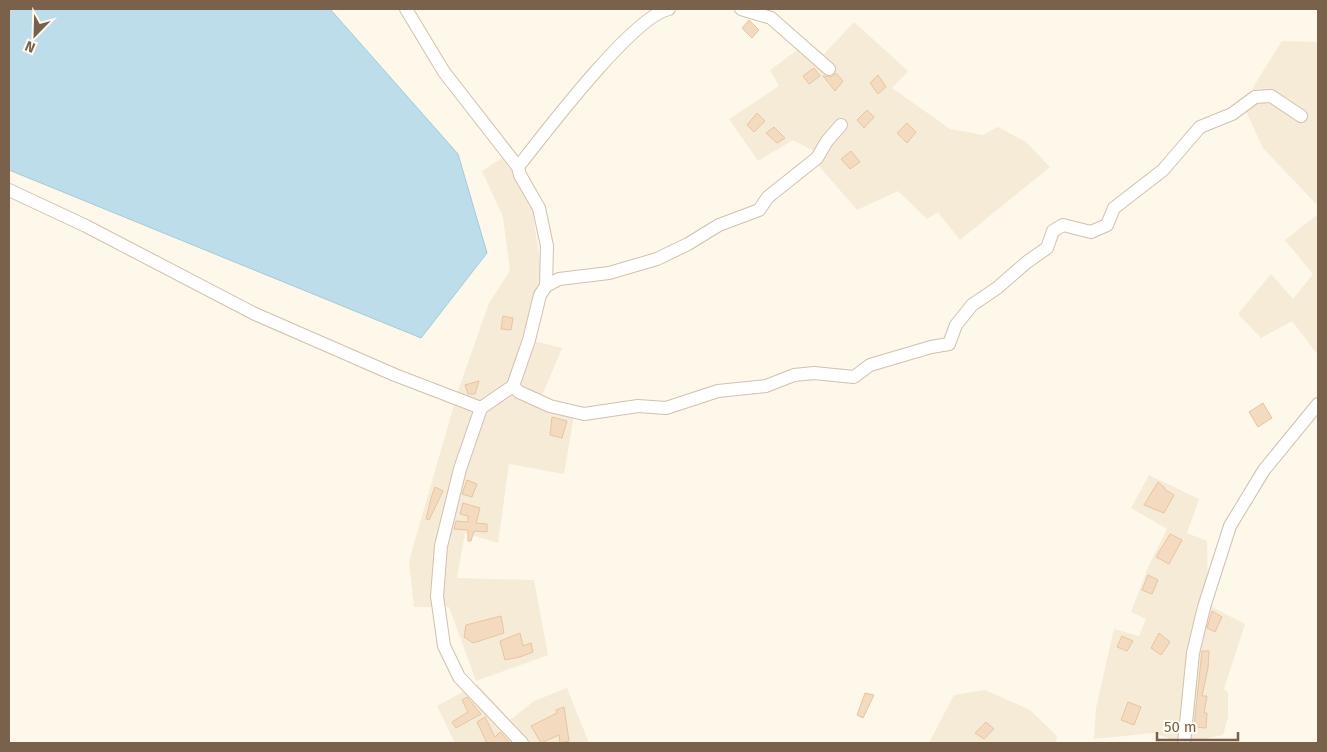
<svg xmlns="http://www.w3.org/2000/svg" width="1327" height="752" font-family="'Fira Sans',sans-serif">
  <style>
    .residential { fill: #f6ebd7 }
    .water { fill: #bcdde9; stroke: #a2cbdb }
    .building { fill: #f4dbc0; stroke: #e8c49f }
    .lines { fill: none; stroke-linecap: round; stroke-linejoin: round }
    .minor-casing { stroke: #d1c1ae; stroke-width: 14 }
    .minor { stroke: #fff; stroke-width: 12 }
  </style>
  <rect width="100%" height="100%" fill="#fdf8ea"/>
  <!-- residential -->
  <path class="residential" d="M 854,22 L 908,71 L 892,88 L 950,129 L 983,135 L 998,127 L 1026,142 L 1050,167 L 960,240 L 938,212 L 927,219 L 898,191 L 857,210 L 813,159 L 819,154 L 793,140 L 758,161 L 729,119 L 779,86 L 770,70 L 808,42 L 824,54 Z
    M 1282,41 L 1318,42 L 1318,206 L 1263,148 L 1243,105 L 1261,74 Z
    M 505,156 L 532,209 L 544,286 L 533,296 L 522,338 L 562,348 L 541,398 L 575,409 L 564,474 L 509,464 L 498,543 L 465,533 L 457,578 L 534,580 L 548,655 L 476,681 L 449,607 L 414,607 L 409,561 L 458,391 L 489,303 L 510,271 L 503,217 L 482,171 Z
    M 1318,214 L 1318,355 L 1292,321 L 1261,338 L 1238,314 L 1271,274 L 1293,299 L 1313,274 L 1285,240 Z
    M 1149,475 L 1199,499 L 1187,533 L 1207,541 L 1208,595 L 1212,607 L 1245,624 L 1224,689 L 1228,693 L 1228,717 L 1223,735 L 1184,743 L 1153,733 L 1094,739 L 1096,708 L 1114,629 L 1139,636 L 1146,619 L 1131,612 L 1149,565 L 1167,529 L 1131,508 Z
    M 477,684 L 510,720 L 534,701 L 567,688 L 589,743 L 455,743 L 437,706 Z
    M 985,690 L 1030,710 L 1057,736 L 1056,743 L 929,743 L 954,695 Z"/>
  <!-- water -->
  <path class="water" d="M 9,9 L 330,9 L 458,154 L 487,253 L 421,338 L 9,170 Z"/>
  <!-- building -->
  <path class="building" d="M 749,20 L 759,30 L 752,38 L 742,28 Z
    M 814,68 L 820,76 L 809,84 L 803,76 Z
    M 836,73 L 843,81 L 835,91 L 823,76 L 831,77 Z
    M 878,75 L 886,87 L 878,94 L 870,83 Z
    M 867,110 L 874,117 L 864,128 L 857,120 Z
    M 757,113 L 765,121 L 754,132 L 747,125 Z
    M 907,123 L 916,132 L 907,143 L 897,133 Z
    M 774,127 L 785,138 L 777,143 L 766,133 Z
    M 851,151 L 860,162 L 850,169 L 841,159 Z
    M 503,316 L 513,318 L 511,330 L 501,329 Z
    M 479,381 L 475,394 L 468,394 L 465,385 Z
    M 1263,403 L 1272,418 L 1258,427 L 1249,412 Z
    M 552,417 L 567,421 L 562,438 L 550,435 Z
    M 467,480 L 477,484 L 472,497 L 462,494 Z
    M 1158,482 L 1165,488 L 1164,489 L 1174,495 L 1164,513 L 1144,505 Z
    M 435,487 L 443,491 L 429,520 L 426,519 L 431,498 Z
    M 463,503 L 480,508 L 476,523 L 487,524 L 487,532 L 474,531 L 471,541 L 468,541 L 468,530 L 454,529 L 456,521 L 468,522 L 468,516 L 460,514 Z
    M 1170,534 L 1182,540 L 1169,564 L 1156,557 Z
    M 1148,575 L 1158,580 L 1152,594 L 1142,590 Z
    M 1212,611 L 1222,617 L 1215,632 L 1207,628 Z
    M 501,616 L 504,633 L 473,643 L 464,637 L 466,625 Z
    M 520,633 L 523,646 L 531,643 L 533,652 L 520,657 L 505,660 L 500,641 Z
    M 1159,633 L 1170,642 L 1161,655 L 1151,648 Z
    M 1122,636 L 1133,641 L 1127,651 L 1117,647 Z
    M 1202,651 L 1209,651 L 1208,668 L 1202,696 L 1207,696 L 1204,713 L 1207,713 L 1206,728 L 1194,727 Z
    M 865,693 L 874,695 L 863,718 L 857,715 Z
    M 467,697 L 481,714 L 456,728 L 452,722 L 468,712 L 462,700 Z
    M 1128,702 L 1141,707 L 1134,725 L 1121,720 Z
    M 564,707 L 569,741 L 560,743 L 559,735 L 541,743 L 531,726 L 557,713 L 556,710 Z
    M 485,717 L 495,737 L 500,732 L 510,743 L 487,743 L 477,722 Z
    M 986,722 L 994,729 L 984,739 L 975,733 Z"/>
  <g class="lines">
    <!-- minor casing -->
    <g class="minor-casing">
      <path id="minor" d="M 741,9 L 771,18 L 829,69
        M 518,167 C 544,134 633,16 669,9
        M 9,190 L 86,226 L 255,314 L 395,375 L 481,408 L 513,386 L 529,340 L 540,295 L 546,286 L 547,246 L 539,208 L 520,175 L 518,167 L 444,72 L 406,9
        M 546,286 L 559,279 L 609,273 L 657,259 L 688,244 L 719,225 L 759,210 L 768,197 L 817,158 L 827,141 L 841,125
        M 513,386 L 519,392 L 550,406 L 584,414 L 638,406 L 666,408 L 718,391 L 766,386 L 794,375 L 814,373 L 854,377 L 870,365 L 931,347 L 949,344 L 956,325 L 972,305 L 997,288 L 1027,262 L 1047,248 L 1053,231 L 1063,225 L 1091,232 L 1107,225 L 1114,208 L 1163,170 L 1200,127 L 1232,114 L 1255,97 L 1271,96 L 1301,116
        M 481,408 L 460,469 L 441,546 L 437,596 L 444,646 L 459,677 L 522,743
        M 1184,743 L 1193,653 L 1204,607 L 1230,526 L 1264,470 L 1318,404"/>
    </g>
    <!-- minor -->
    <use href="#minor" class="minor"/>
  </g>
  <!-- border -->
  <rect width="1327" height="752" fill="none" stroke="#7a614b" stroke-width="20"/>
  <!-- north arrow -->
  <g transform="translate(35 35) rotate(203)" stroke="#fffbf1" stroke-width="4" paint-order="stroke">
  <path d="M0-4L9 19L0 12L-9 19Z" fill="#7a614b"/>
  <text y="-8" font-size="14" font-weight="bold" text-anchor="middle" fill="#7a614b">N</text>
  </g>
  <!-- scale -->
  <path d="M1157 732v8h81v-8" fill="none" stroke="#7a614b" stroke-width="2.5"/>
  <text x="1164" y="732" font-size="15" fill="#7a614b" stroke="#fffbf1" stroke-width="4" paint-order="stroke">50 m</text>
</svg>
